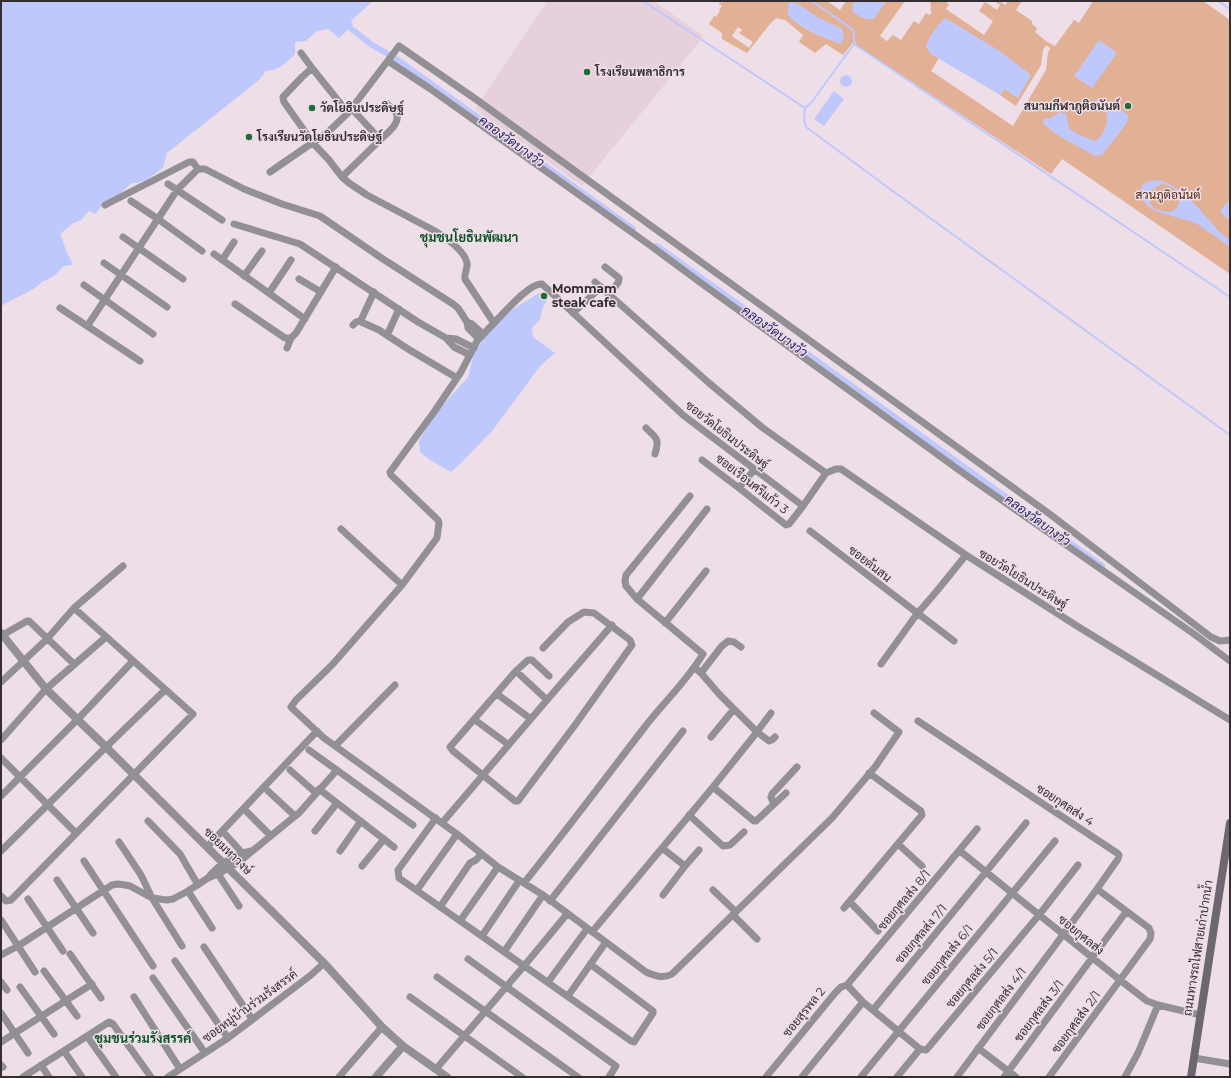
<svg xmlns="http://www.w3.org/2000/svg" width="1231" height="1078" font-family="Montserrat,Sarabun,sans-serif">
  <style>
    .built { fill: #e6d0dc }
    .green { fill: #e2b095; fill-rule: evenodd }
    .water { fill: #bfc8fd; fill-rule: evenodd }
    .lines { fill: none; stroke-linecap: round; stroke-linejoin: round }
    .stream { stroke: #bfc8fd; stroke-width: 2 }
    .canal { stroke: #bfc8fd; stroke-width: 6 }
    .minor { stroke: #928f95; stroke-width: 7 }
    .tertiary { stroke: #928f95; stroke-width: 8 }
    .secondary { stroke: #6c6770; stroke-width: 8 }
    .poi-dot { fill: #216a37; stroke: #eedee7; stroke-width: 1.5 }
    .labels { text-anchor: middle; stroke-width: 3; stroke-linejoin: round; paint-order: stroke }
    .poi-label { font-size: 12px; font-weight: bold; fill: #342e31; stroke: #eedee7; text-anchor: start }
    .park-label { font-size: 12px; fill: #51270b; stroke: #eedee7 }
    .street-label { font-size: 12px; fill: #342e31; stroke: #eedee7 }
    .water-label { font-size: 13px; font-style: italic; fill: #211f68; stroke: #eedee7 }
    .neighbourhood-label { font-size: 13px; font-weight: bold; fill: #0d5326; stroke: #eedee7 }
  </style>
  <rect width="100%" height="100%" fill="#eedee7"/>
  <!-- built -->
  <path class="built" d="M 547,1 L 653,1 L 704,36 L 582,186 L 475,109 Z"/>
  <!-- green -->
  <path class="green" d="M 720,1 L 722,3 L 724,1 L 827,1 L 840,10 L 846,1 L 856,1 L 852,6 L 874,18 L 886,1 L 905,1 L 880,36 L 887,41 L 893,35 L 901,40 L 914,21 L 919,24 L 926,13 L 929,15 L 932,12 L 930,10 L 931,8 L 930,1 L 948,1 L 947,3 L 949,4 L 946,9 L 984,35 L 993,21 L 979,11 L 985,2 L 997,10 L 1000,5 L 994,1 L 999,1 L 1005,5 L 1008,1 L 1022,1 L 1016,10 L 1032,21 L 1032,24 L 1037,28 L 1035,32 L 1046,41 L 1055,46 L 1074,20 L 1079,23 L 1093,1 L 1203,1 L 1230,20 L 1230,274 L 1062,159 L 1051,174 L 856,45 L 855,40 L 843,55 L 826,44 L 815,53 L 799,42 L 803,35 L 785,20 L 776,18 L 770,24 L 747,53 L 722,39 L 722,33 L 709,24 L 714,16 L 716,17 L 720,11 L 719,10 L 722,6 L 719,4 ZM 788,11 L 820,19 L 842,29 L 840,43 C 825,38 794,27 788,11 ZM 945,18 L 960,27 L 1004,89 L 1000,95 L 1016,106 L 1041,65 L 1043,50 L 1046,45 L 1050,48 L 1048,53 L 1046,70 L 1013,126 L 931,71 L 939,58 ZM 738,27 L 742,30 L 739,33 L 753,42 L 749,48 L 732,36 Z"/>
  <!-- water -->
  <path class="water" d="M 1,1 L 373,1 L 351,21 L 353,25 L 339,38 L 328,29 L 317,31 L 306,41 L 295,42 L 295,54 C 286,63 280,70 266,71 L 259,80 L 167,153 L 163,168 L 149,178 L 138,183 L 132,183 L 115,198 L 104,202 L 96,214 L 89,211 L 81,220 L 72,224 L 60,234 L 66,250 L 73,265 L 64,266 L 54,276 L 42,282 L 35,288 L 1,306 Z
    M 856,1 L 886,1 L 874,19 C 865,20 860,17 853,12 L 852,6 Z
    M 791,2 L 798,4 L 820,19 L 842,29 L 844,38 L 840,44 C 828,39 798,27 790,17 C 787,13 788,10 788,5 Z
    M 945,18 L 998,50 L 1031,75 L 1018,98 L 1004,89 L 1000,95 L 931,54 L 926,47 C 928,36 938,26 945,18 Z
    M 1099,40 L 1117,53 L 1092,88 L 1074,76 Z
    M840 81a6 6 0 1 1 12 0a6 6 0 1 1-12 0Z
    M 834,91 L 844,99 L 824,126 L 814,119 Z
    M 1103,98 L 1128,115 L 1127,123 L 1102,155 L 1095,156 L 1059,136 L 1043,124 L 1044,118 L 1049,119 L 1060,112 L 1066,114 L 1069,129 L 1080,135 L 1095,141 C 1104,136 1108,124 1107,113 L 1096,108 L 1095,101 L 1098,99 Z
    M 1156,180 C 1180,182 1203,214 1218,230 C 1221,234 1226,237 1230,240 L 1230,247 L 1196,223 L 1158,212 L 1149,207 L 1141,198 L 1141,190 L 1143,184 L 1147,182 ZM 1161,184 C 1170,184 1176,189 1181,197 L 1177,208 L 1171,212 C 1157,212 1147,208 1149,192 Z
    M 1230,199 L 1230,221 L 1222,214 L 1220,211 Z
    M 541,292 L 547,301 L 543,307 L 540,319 L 532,328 L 533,337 L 555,353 L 540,366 L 493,430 L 458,466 L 451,472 L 430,460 L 420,452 L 419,441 L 435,414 L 468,377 L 474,352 L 500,317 Z"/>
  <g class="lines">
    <!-- stream -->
    <path class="stream" d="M 643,1 L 805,108 L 804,119 L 806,127 L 890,189 L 1230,435
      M 812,1 L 852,29 L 854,35 L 854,44 L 1230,297
      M 1218,1 L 1230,9
      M 805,108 L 811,103 L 854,44"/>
    <!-- canal -->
    <path class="canal" d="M 344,23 L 372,45 L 395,58 L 633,229
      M 657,246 L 1102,566"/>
    <!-- minor -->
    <path class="minor" d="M 301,53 L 312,68 L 348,113
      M 388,61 L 429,88 L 651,246 L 701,283 L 970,478 L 1194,634 L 1230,661
      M 312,68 L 302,77 L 283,97 L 284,102 L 313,143 L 329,160 L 342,177 L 349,183 L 367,195 L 435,231 C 445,237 465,251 467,263 C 468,268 464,273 465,279 L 494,323 C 502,315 530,282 542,284 L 683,415 L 803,506 L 826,473 L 836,469 L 841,469 L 966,555 L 1077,626 L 1230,720
      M 380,140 C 385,135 399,125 397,116 C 397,111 390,107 387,104
      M 270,172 L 328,132 L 348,113 L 399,46 L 477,100 L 1051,515 L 1211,637 L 1220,641 L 1230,640
      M 342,177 L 380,140 L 376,135 L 352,109
      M 168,184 L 222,220
      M 131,201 L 158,219 L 202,251
      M 105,205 L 189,162 L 193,162 L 198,169
      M 234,224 L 300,244 L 418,322 L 446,338 L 454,347 L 470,355
      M 123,237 L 183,279
      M 214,254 L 305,319
      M 222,260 L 234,242
      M 104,263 L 167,307
      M 605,267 L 619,278 C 620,284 612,289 608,294
      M 244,276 L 262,251
      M 299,279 L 321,292
      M 595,282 L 709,383 L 763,428 L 826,473
      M 84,285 L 153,334
      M 269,293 L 291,260
      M 235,304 L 285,338 L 291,338 L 296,333 L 336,267
      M 60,308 L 140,361
      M 573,313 L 601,287
      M 362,318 L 374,292
      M 467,322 L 472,324 L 483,334
      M 494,323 L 477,341 L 461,372 L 434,412 L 390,472 L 391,475 L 438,520 L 439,523 L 437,538 L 402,585 L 332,665 L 296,700 L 291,707 L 295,711 L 324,738 L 457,834 L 498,867 L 543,895 L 646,972 C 655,976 663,979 672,974 L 832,818 L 875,767 L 899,732 L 874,713
      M 88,325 L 177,190 L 198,169 L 205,169 L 244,189 L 282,204 L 320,216 L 383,259 L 453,304 L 458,308 L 467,322 L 468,328 L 479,339
      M 353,325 L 356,322 L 359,321 L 379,330 L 408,349 L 457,378
      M 389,331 L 399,309
      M 446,338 L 456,339 L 474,348
      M 287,348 L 291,338
      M 646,428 C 656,438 660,438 655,454
      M 702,460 L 739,488 L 786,525 L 789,524 L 803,506
      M 739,488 L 754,470
      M 341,529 L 402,585
      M 810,531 L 954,641
      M 637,599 L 707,509
      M 665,623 L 706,571
      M 1,636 L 27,621 L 29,621 L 74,664
      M 543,648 L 568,622 L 584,612 L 594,613 L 630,640 L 632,645 L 575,725 L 518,801 L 515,801 L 453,751 L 450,747 L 516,671 L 528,660 L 532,660 L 549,676
      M 881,664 L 917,614 L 936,592 L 966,555
      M 701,673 L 721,647 L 728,641 L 734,642 L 741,647
      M 1,682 L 47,639 L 74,608 L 123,566
      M 497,694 L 531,719
      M 547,700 L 612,625
      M 771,713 L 757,732 L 769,741 L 772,740 L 775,737
      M 475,720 L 509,745
      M 918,721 L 1117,853 L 1119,855 L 1118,859 L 1097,889 L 957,1077
      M 711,737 L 734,709
      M 1,740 L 46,689 L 106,637
      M 335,746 L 395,685
      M 309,750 L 413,825
      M 1,758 L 76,833
      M 290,770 L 316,793
      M 713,787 L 754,821 L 756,821 L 786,793
      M 319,789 L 394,847
      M 268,791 L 295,816
      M 1,796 L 78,719 L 133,661
      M 774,804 L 771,797 L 772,794 L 797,767
      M 247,812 L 271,836
      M 689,815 L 723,846 L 730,845 L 744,832
      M 436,818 L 398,870 L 399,878 L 631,1041 L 634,1042 L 653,1013 L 653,1011 L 590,964
      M 148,821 L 180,854 L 198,885
      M 442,823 L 547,700 L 516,671
      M 315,831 L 337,803
      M 226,835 L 245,856
      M 119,842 L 141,875 L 152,898 L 182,946
      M 898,844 L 922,866
      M 207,847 L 317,731
      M 662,848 L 685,866
      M 1,851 L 106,747 L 165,690
      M 340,851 L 361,821
      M 960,851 L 1120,980 L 1147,1001 L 1158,1005 L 1200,1015
      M 84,861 L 153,966
      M 362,866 L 384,839
      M 218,874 L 239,906
      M 208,878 C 218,865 235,854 251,851
      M 57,880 L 93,933
      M 524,883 C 565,832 604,780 644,728 C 663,703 687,681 703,654 L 637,599 L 626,586 L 625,581 L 626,575 L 690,496
      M 417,890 L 457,834
      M 713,890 L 736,912
      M 188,891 L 212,928
      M 663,895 L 685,866 L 699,850
      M 1,896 L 6,901 L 11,900 L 193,714 L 74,608
      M 28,899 L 63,951
      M 550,901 L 683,731
      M 850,902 L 878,931
      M 440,907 L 470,863 L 476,860 L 481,854
      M 844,908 L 922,815 L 921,811 L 869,773
      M 733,915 L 757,939
      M 1,920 L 35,972
      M 460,921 L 498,867
      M 592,932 L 713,787 L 757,732 L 719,694 L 701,673 L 695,668
      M 482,936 L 519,881
      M 204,947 L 252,1019
      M 504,952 L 543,895
      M 70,954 L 101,998
      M 1,955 L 18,946 L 112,885 L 118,884 L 125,885 L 130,886 L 152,898 L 167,900 L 173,899 L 188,891 L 208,878 L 218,874 L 239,862 L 284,825 L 299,813 L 337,770
      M 468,959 L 616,1066 L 609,1077
      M 175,961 L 228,1038
      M 44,971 L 77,1016
      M 437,977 L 578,1077
      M 153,978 L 205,1053
      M 1,982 L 7,990
      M 548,982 L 587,929
      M 847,985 L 977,829
      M 20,987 L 54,1034
      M 568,996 L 606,942
      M 134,997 L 180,1069
      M 410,997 L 522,1077
      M 873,1010 L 1026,823
      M 1,1013 L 28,1053
      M 87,1036 L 116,1077
      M 1,1042 L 92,984
      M 978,1048 L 1016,1077
      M 920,1049 L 926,1050 L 928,1048 L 1039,915 L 1078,865
      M 64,1051 L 82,1077
      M 1194,1058 L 1230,1064
      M 1,1065 L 3,1067
      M 41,1065 L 49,1077
      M 436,1069 L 524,966 L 567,914
      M 23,1077 L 109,1022 L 113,1024 L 151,1077
      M 168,1077 L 228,1038 L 311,975 L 324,963
      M 339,1077 L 382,1027
      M 766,1077 L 835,993 L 841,987 L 847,985 L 863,1002 L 920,1049
      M 802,1077 L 863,1002
      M 861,1077 L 1055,841
      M 897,1077 L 920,1049
      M 1004,1077 L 1126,912
      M 1049,1077 L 1150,939 L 1151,933 L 1149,928 L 1097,889
      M 1125,1077 L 1138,1053 L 1158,1005"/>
    <!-- tertiary -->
    <path class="tertiary" d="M 1,633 L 46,689 L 106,747 L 324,963 L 382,1027 L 403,1046 L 447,1077
      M 376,1077 L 403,1046"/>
    <!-- secondary -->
    <path class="secondary" d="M 1191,1077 L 1230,823"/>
  </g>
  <!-- markers -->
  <g class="poi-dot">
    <circle cx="587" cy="72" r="4"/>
    <circle cx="1128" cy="106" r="4"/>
    <circle cx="312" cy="108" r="4"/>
    <circle cx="249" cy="137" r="4"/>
    <circle cx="544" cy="296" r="4"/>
  </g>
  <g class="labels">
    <!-- poi labels -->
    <g class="poi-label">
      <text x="595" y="76">โรงเรียนพลาธิการ</text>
      <text x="1120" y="110" text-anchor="end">สนามกีฬาภูติอนันต์</text>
      <text x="320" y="112">วัดโยธินประดิษฐ์</text>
      <text x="257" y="141">โรงเรียนวัดโยธินประดิษฐ์</text>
      <text x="552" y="293">Mommam<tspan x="552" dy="14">steak cafe</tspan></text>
    </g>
    <!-- park labels -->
    <g class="park-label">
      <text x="1168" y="199">สวนภูติอนันต์</text>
    </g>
    <!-- street labels -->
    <g class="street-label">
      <text transform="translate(727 435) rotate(38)" y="4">ซอยวัดโยธินประดิษฐ์</text>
      <text transform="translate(752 484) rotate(38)" y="4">ซอยเรือนศรีแก้ว 3</text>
      <text transform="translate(870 564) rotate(38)" y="4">ซอยต้นสน</text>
      <text transform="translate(1023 579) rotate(32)" y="4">ซอยวัดโยธินประดิษฐ์</text>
      <text transform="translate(1065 805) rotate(33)" y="4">ซอยกุศลส่ง 4</text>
      <text transform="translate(228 851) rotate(44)" y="4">ซอยมหาวงษ์</text>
      <text transform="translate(904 900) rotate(-50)" y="4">ซอยกุศลส่ง 8/1</text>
      <text transform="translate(921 934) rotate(-50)" y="4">ซอยกุศลส่ง 7/1</text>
      <text transform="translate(1081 935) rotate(39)" y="4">ซอยกุศลส่ง</text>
      <text transform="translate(1198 948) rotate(-81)" y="4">ถนนทางรถไฟสายเก่าปากน้ำ</text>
      <text transform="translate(947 955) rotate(-51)" y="4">ซอยกุศลส่ง 6/1</text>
      <text transform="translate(972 978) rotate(-50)" y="4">ซอยกุศลส่ง 5/1</text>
      <text transform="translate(1001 999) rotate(-53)" y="4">ซอยกุศลส่ง 4/1</text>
      <text transform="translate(250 1006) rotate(-36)" y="4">ซอยหมู่บ้านร่วมรังสรรค์</text>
      <text transform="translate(1039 1011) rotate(-53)" y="4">ซอยกุศลส่ง 3/1</text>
      <text transform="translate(804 1012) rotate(-51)" y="4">ซอยสุรพล 2</text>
      <text transform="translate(1076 1022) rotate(-54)" y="4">ซอยกุศลส่ง 2/1</text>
    </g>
    <!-- water labels -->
    <g class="water-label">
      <text transform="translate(512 141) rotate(36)" y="5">คลองวัดบางวัว</text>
      <text transform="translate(775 331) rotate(36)" y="5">คลองวัดบางวัว</text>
      <text transform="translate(1038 520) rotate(36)" y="5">คลองวัดบางวัว</text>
    </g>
    <!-- neighbourhood labels -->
    <g class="neighbourhood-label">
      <text x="469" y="242">ชุมชนโยธินพัฒนา</text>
      <text x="143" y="1043">ชุมชนร่วมรังสรรค์</text>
    </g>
  </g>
  <!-- border -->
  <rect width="1231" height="1078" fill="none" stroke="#342e31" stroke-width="4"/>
</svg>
